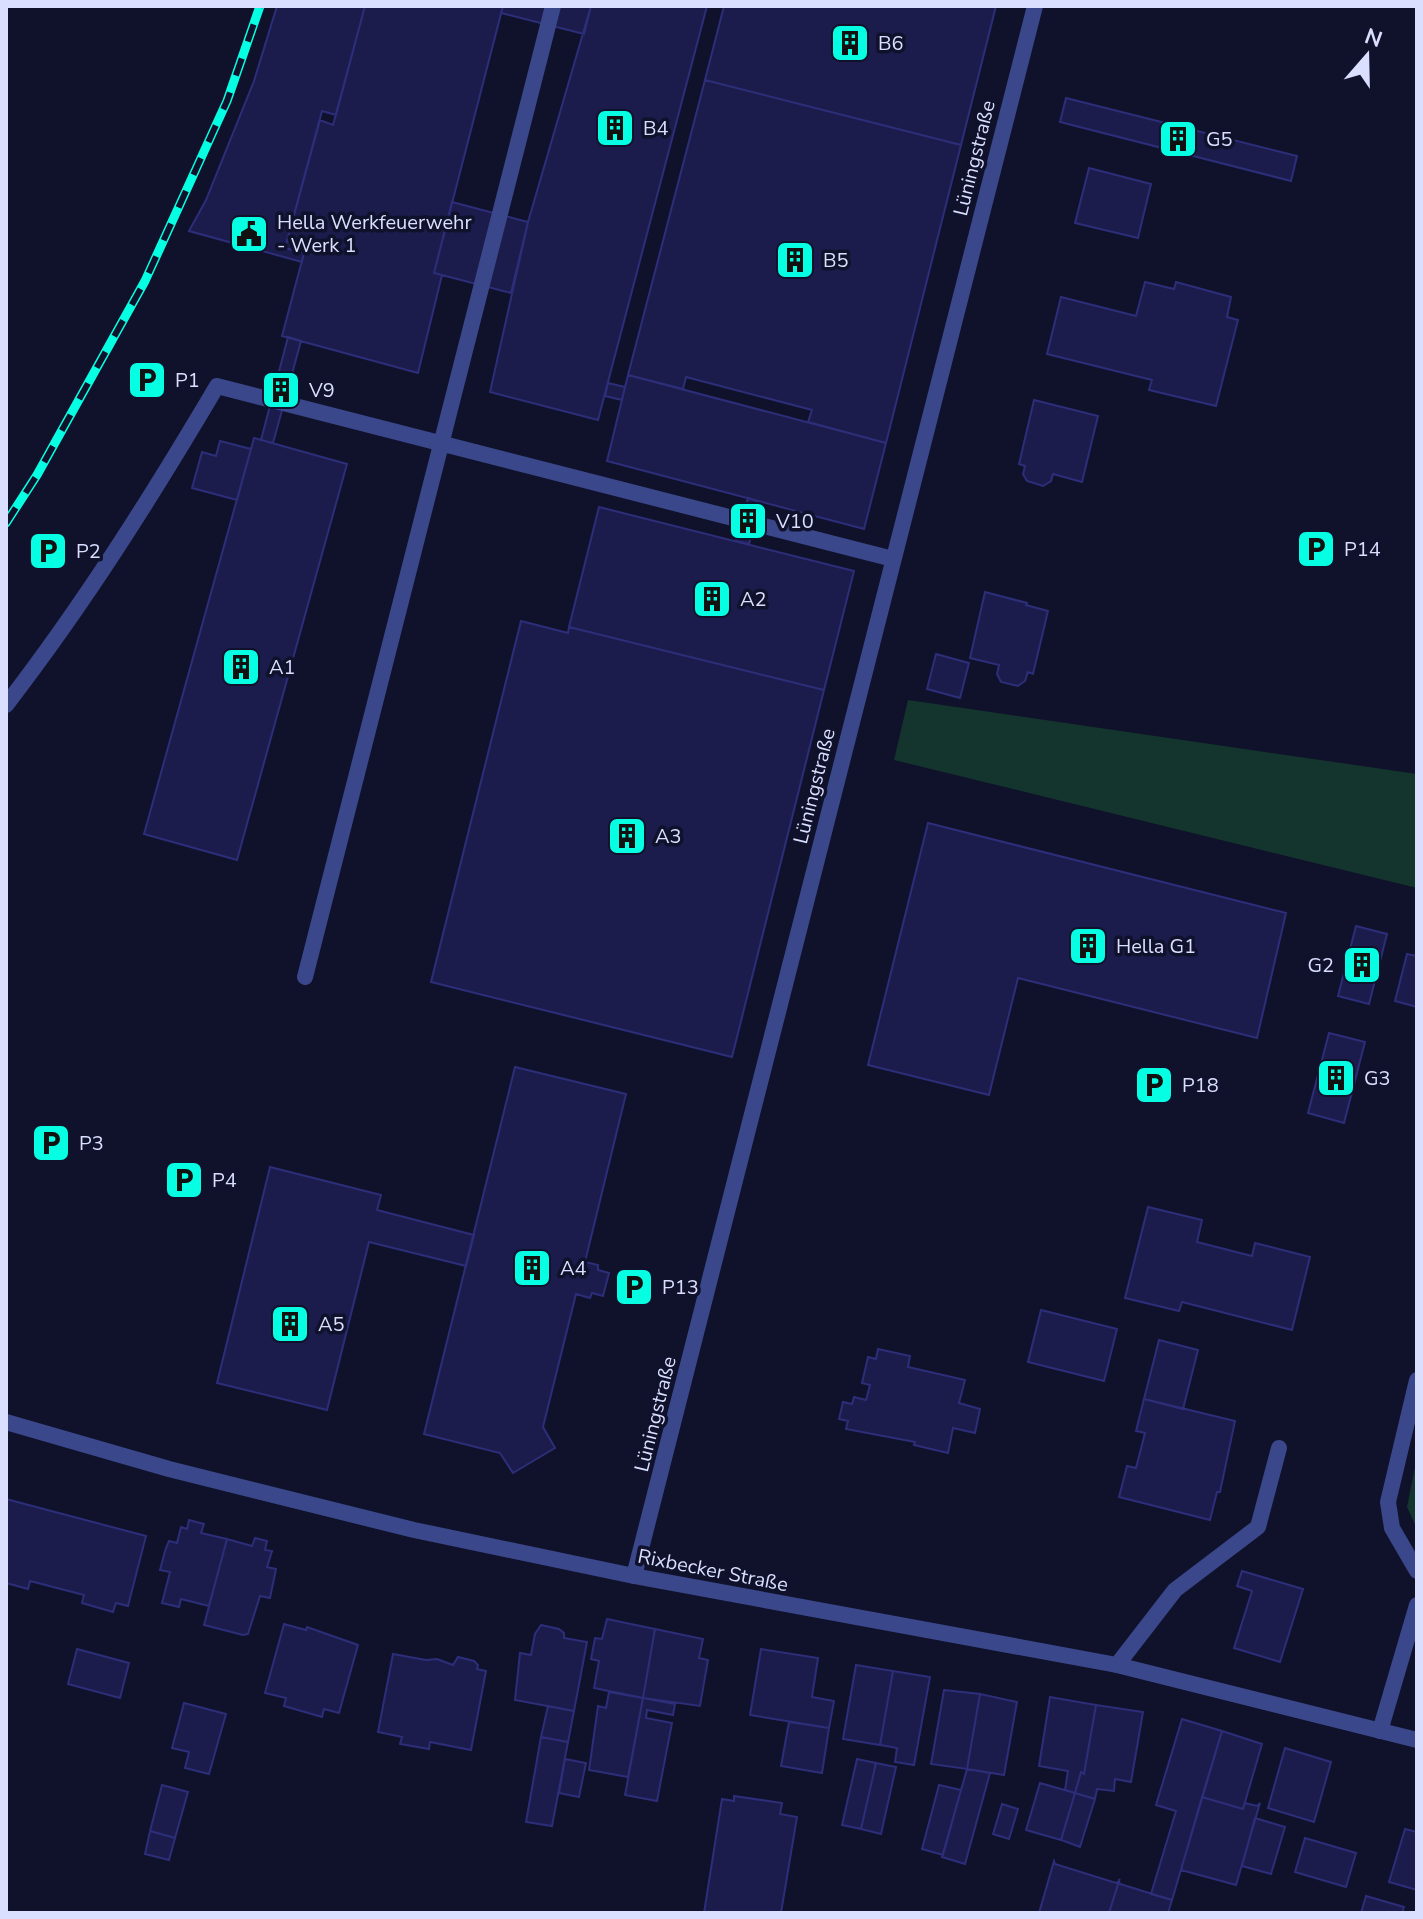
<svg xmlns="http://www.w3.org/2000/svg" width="1423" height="1919" font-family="'Nunito Sans',sans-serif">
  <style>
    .green { fill: #13352d }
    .building { fill: #1c1c4c; stroke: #2d2e79; stroke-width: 2 }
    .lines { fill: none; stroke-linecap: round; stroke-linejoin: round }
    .service { stroke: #3a488b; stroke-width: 16 }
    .minor { stroke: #3a488b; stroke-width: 16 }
    .tertiary { stroke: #3a488b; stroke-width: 16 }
    .rail-casing { stroke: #06ffe3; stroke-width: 9 }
    .rail { stroke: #10112b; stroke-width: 6; stroke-dasharray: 18; stroke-linecap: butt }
    .labels { text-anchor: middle; stroke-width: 7; stroke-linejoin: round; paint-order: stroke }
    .poi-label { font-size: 20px; fill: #dadeff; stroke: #10112b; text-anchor: start }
    .street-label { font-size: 20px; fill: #dadeff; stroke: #10112b }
  </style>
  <rect width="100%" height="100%" fill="#10112b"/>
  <!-- green -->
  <path class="green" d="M 908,700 L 1417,774 L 1417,888 L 894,760 Z
    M 1417,1457 L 1417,1529 L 1407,1507 Z"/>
  <!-- building -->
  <path class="building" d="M 277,6 L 365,6 L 336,115 L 322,111 L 285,248 L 304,253 L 302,262 L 189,231 L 206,200 L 254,81 Z
    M 365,6 L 503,6 L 434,273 L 442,275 L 418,373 L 282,336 L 304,253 L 285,248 L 320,120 L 333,125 Z
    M 503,6 L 591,6 L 584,34 L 501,13 Z
    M 591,6 L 707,6 L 598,420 L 490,392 L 528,222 Z
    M 724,6 L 996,6 L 961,145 L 705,80 Z
    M 705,80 L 961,145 L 886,443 L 808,422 L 812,410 L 686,377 L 683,389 L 628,375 Z
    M 1066,98 L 1297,156 L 1291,181 L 1060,122 Z
    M 1089,168 L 1151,184 L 1138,238 L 1075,223 Z
    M 452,202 L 528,222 L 511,293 L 434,273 Z
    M 1145,282 L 1174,289 L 1176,282 L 1231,297 L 1227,317 L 1238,320 L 1216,406 L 1149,390 L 1152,380 L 1047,354 L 1061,297 L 1136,316 Z
    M 288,337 L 301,341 L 273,443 L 261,440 Z
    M 628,375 L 886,443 L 864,529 L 607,461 Z
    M 608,383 L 625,387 L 622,400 L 605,396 Z
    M 1034,400 L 1098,416 L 1082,482 L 1053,474 L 1051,481 L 1043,486 L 1027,481 L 1023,474 L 1025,466 L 1019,464 Z
    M 254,438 L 347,464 L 237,860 L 144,834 Z
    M 220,441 L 251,449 L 237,500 L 192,488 L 202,452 L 216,456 Z
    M 748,498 L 760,502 L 749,544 L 736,541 Z
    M 599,507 L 854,571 L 824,690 L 569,627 Z
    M 985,592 L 1027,603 L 1026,605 L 1048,611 L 1033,674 L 1028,672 L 1025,681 L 1018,686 L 1001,682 L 997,674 L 999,665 L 970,658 Z
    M 521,621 L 568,633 L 569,627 L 824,690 L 732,1057 L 431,982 Z
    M 936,654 L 969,663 L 960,698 L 927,689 Z
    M 928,823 L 1286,913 L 1257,1038 L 1018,978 L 989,1095 L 868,1065 Z
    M 1356,926 L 1387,934 L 1369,1004 L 1338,996 Z
    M 1407,954 L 1417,956 L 1417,1007 L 1395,1001 Z
    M 1329,1033 L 1365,1042 L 1344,1123 L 1308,1113 Z
    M 515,1067 L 626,1094 L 585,1262 L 598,1265 L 598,1270 L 609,1273 L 603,1296 L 592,1293 L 590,1298 L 576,1294 L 543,1427 L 555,1448 L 513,1473 L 500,1453 L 424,1434 Z
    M 270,1167 L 381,1195 L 377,1210 L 474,1235 L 466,1266 L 369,1242 L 327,1410 L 217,1383 Z
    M 1148,1207 L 1202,1220 L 1197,1242 L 1252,1256 L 1255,1243 L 1310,1257 L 1292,1330 L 1182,1302 L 1179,1311 L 1125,1298 Z
    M 1041,1310 L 1117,1329 L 1104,1381 L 1028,1362 Z
    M 1159,1340 L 1198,1350 L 1183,1409 L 1144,1399 Z
    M 878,1349 L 910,1356 L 908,1367 L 965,1380 L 959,1403 L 980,1409 L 975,1433 L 953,1428 L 948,1453 L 914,1445 L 915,1442 L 846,1429 L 848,1421 L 839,1419 L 843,1402 L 852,1404 L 854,1397 L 866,1400 L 870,1385 L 862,1383 L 868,1357 L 876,1359 Z
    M 1144,1399 L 1235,1421 L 1220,1492 L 1217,1492 L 1210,1520 L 1119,1497 L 1127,1466 L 1136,1468 L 1145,1433 L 1136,1431 Z
    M 6,1499 L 146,1536 L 128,1606 L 116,1603 L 113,1612 L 82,1603 L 84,1595 L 30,1581 L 28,1589 L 6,1583 Z
    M 189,1520 L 204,1524 L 201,1533 L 227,1539 L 209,1606 L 181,1599 L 179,1607 L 162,1603 L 170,1572 L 160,1570 L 165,1551 L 169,1541 L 177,1543 L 181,1527 L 187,1529 Z
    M 255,1538 L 267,1541 L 265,1550 L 272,1551 L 267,1567 L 276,1569 L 270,1598 L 260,1596 L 248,1634 L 243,1635 L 204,1625 L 227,1539 L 252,1546 Z
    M 1242,1571 L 1303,1589 L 1280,1662 L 1234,1648 L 1252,1591 L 1237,1586 Z
    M 607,1619 L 655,1629 L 643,1698 L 594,1688 L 599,1661 L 591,1659 L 595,1638 L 602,1639 Z
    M 284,1624 L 306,1630 L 307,1627 L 358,1645 L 339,1713 L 324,1709 L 322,1717 L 284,1706 L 286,1698 L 265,1693 Z
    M 541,1625 L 559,1629 L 564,1633 L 564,1638 L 587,1642 L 574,1711 L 515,1700 L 520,1653 L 531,1655 L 535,1634 Z
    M 655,1629 L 703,1639 L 699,1658 L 708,1660 L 700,1706 L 643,1698 Z
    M 77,1649 L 129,1663 L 120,1698 L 68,1684 Z
    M 761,1649 L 818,1658 L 812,1697 L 834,1701 L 829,1728 L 750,1715 Z
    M 393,1654 L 426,1660 L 437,1659 L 453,1665 L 458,1657 L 474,1661 L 478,1665 L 477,1669 L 486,1671 L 471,1750 L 430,1742 L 429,1749 L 400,1744 L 402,1737 L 378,1732 Z
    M 856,1665 L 893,1671 L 880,1745 L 843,1739 Z
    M 893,1671 L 930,1677 L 914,1765 L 895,1762 L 897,1748 L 880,1745 Z
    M 944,1690 L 980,1694 L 967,1769 L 931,1764 Z
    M 609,1692 L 643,1698 L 628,1777 L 589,1770 L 598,1706 L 606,1708 Z
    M 980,1694 L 1017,1702 L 1004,1775 L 967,1769 Z
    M 1050,1697 L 1096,1705 L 1084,1774 L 1081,1772 L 1075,1793 L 1065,1790 L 1068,1771 L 1039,1766 Z
    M 643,1698 L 675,1704 L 673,1715 L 647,1710 L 646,1718 L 672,1723 L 657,1801 L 625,1795 Z
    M 184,1703 L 226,1714 L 209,1774 L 185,1768 L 189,1752 L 172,1748 Z
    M 1096,1705 L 1143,1712 L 1131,1782 L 1115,1779 L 1114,1791 L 1097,1789 L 1095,1799 L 1075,1793 L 1081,1772 L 1084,1774 Z
    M 548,1706 L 574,1711 L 568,1742 L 541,1737 Z
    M 1182,1719 L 1222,1731 L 1172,1900 L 1151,1894 L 1176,1811 L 1156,1805 Z
    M 789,1722 L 829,1728 L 822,1773 L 781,1766 Z
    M 1222,1731 L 1262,1744 L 1243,1809 L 1202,1797 Z
    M 541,1737 L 568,1742 L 552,1826 L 526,1822 Z
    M 1285,1748 L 1331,1762 L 1314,1822 L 1268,1808 Z
    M 565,1759 L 586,1763 L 579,1797 L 559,1793 Z
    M 857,1759 L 876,1763 L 861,1829 L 842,1825 Z
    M 876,1763 L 896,1767 L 881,1834 L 861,1829 Z
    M 967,1769 L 990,1773 L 965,1864 L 942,1857 Z
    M 1040,1783 L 1075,1793 L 1061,1840 L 1026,1830 Z
    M 162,1785 L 188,1792 L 175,1838 L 150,1831 Z
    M 939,1785 L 961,1790 L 943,1855 L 922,1849 Z
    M 1075,1793 L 1095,1799 L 1080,1847 L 1061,1840 Z
    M 734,1796 L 782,1803 L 780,1814 L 797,1817 L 781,1913 L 704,1913 L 722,1799 L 734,1801 Z
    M 1202,1797 L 1243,1809 L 1245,1803 L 1257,1806 L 1260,1803 L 1236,1885 L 1181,1870 Z
    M 1002,1804 L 1018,1809 L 1009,1839 L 993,1834 Z
    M 1255,1818 L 1285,1827 L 1271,1874 L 1242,1866 Z
    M 1405,1829 L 1417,1832 L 1417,1890 L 1389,1882 Z
    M 150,1831 L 175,1838 L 169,1860 L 145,1854 Z
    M 1305,1838 L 1356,1853 L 1346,1887 L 1295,1872 Z
    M 1054,1861 L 1055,1864 L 1116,1883 L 1119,1881 L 1109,1913 L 1039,1913 Z
    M 1119,1881 L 1120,1884 L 1172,1900 L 1168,1913 L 1109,1913 Z
    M 1366,1896 L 1404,1907 L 1402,1913 L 1361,1913 Z"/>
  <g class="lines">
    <!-- service -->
    <path class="service" d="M 6,705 C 84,604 152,496 217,386 L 893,559
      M 305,977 L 553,6
      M 1417,1380 L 1388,1502 L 1392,1528 L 1417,1571
      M 1117,1665 L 1175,1590 L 1258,1527 L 1279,1448
      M 1380,1731 L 1417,1605"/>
    <!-- minor -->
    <path class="minor" d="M 634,1576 L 1035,6"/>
    <!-- tertiary -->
    <path class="tertiary" d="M 6,1422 L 169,1469 L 414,1530 L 634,1576 L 1117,1665 L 1417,1740"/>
    <!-- rail casing -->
    <g class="rail-casing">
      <path id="rail" d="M 6,523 L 37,475 L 145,281 L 227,101 L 260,6"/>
    </g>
    <!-- rail -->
    <use href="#rail" class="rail"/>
  </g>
  <!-- icons -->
  <defs>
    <g id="building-square" transform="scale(2)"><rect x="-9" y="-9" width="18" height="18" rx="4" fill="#06ffe3" stroke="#10112b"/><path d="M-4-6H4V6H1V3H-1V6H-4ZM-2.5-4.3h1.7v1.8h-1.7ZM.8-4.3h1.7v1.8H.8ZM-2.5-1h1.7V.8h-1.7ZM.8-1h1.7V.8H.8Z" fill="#111"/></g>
    <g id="civic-square" transform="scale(2)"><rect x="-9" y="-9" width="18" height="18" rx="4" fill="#06ffe3" stroke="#10112b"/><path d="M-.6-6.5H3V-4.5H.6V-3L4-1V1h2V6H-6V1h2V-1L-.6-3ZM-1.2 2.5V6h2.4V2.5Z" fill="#111"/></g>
    <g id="parking-square" transform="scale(2)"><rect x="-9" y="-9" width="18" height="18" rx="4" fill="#06ffe3" stroke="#10112b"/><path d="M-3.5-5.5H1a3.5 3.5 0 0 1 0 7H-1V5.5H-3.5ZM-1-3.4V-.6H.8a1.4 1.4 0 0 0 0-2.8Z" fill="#111"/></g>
  </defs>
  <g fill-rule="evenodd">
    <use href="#building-square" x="850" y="43"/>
    <use href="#building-square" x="615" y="128"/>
    <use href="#building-square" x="1178" y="139"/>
    <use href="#civic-square" x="249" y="234"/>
    <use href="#building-square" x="795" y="260"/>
    <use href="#parking-square" x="147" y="380"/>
    <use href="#building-square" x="281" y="390"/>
    <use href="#building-square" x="748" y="521"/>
    <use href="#parking-square" x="1316" y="549"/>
    <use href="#parking-square" x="48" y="551"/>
    <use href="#building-square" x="712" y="599"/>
    <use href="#building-square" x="241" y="667"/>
    <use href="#building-square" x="627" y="836"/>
    <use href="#building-square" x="1088" y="946"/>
    <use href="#building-square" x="1362" y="965"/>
    <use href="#building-square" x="1336" y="1078"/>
    <use href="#parking-square" x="1154" y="1085"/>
    <use href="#parking-square" x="51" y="1143"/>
    <use href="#parking-square" x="184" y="1180"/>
    <use href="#building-square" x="532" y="1268"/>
    <use href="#parking-square" x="634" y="1287"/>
    <use href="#building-square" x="290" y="1324"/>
  </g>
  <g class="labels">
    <!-- poi labels -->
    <g class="poi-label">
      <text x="878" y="50">B6</text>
      <text x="643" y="135">B4</text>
      <text x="1206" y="146">G5</text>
      <text x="277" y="229">Hella Werkfeuerwehr<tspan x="277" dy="23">- Werk 1</tspan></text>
      <text x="823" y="267">B5</text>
      <text x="175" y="387">P1</text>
      <text x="309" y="397">V9</text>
      <text x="776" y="528">V10</text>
      <text x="1344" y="556">P14</text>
      <text x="76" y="558">P2</text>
      <text x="740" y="606">A2</text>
      <text x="269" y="674">A1</text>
      <text x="655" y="843">A3</text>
      <text x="1116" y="953">Hella G1</text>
      <text x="1334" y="972" text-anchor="end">G2</text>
      <text x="1364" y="1085">G3</text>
      <text x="1182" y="1092">P18</text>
      <text x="79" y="1150">P3</text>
      <text x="212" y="1187">P4</text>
      <text x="560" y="1275">A4</text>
      <text x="662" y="1294">P13</text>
      <text x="318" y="1331">A5</text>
    </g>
    <!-- street labels -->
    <g class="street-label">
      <text transform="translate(974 158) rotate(-76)" y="7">Lüningstraße</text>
      <text transform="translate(814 786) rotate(-76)" y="7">Lüningstraße</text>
      <text transform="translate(655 1414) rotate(-76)" y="7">Lüningstraße</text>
      <text transform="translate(713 1570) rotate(11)" y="7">Rixbecker Straße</text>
    </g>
  </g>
  <!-- border -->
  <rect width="1423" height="1919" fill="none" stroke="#dadeff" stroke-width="16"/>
  <!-- north arrow -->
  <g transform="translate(1367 56) rotate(20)" stroke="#10112b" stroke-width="6" paint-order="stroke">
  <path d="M0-6L14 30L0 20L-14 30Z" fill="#dadeff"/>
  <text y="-12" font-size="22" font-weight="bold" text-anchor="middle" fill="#dadeff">N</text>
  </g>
</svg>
